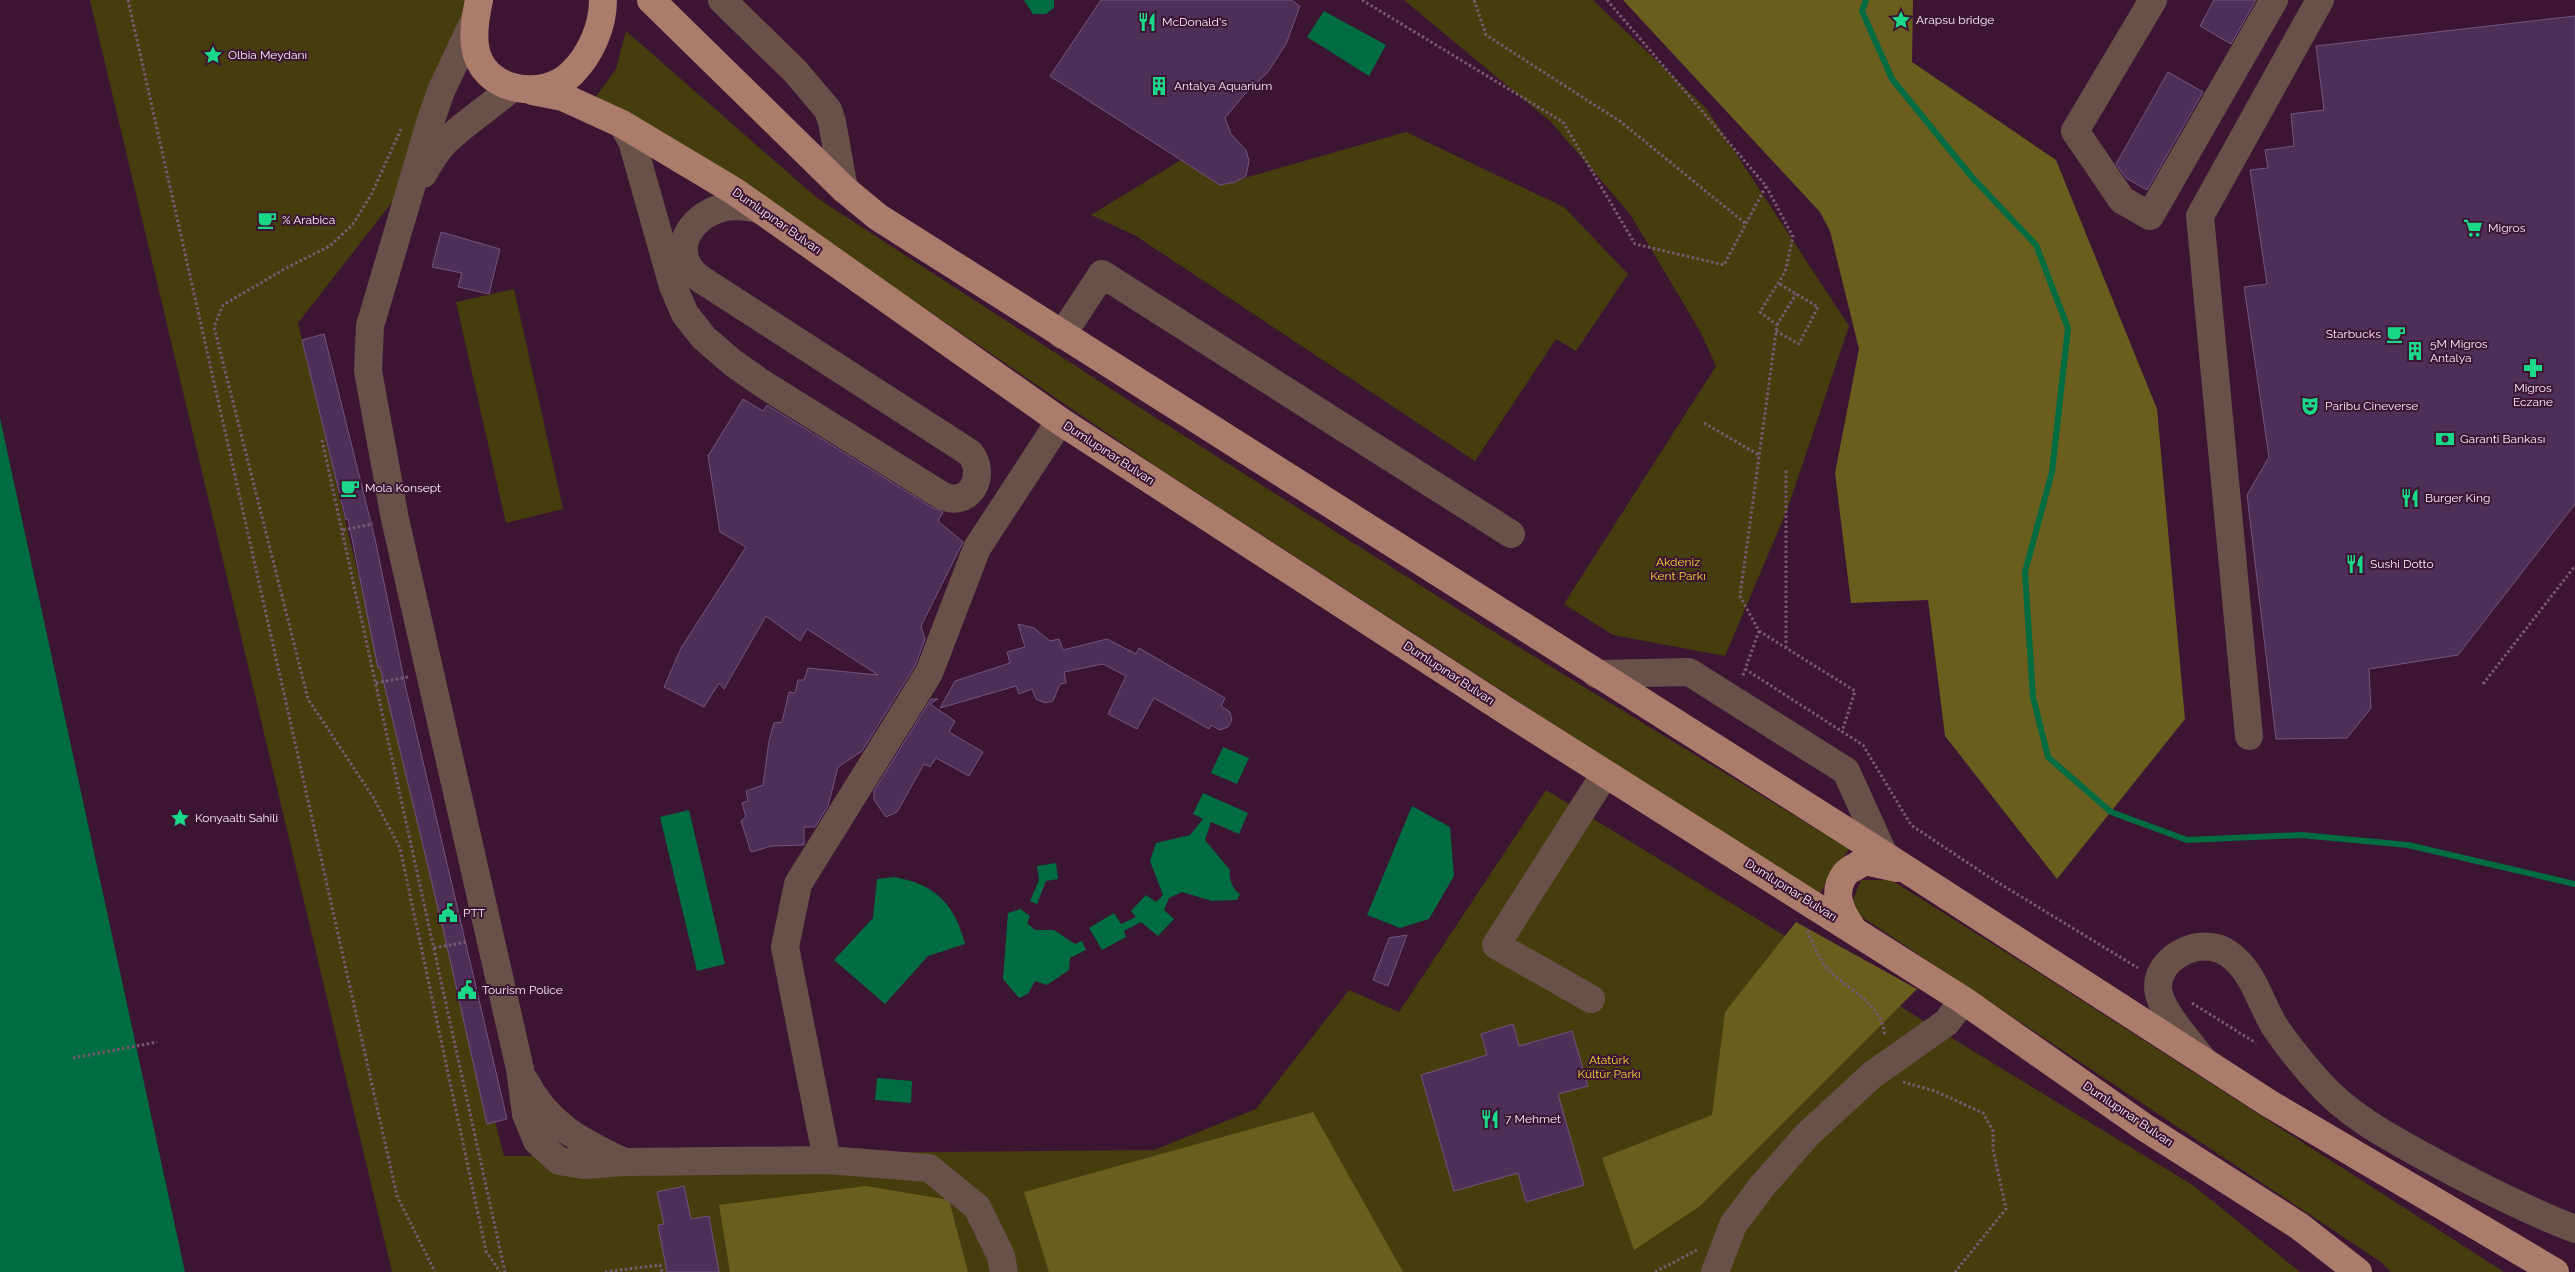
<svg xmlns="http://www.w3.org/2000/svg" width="2575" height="1272" font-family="Raleway,sans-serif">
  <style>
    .green { fill: #463d0e }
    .forest { fill: #6a5e1e }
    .water { fill: #006c41 }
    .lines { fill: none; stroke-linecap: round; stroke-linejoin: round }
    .stream { stroke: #006c41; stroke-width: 6 }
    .building { fill: #4d2f57; stroke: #74547e }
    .path { stroke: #795971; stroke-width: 3; stroke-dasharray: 2.5 2.5; stroke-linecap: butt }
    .minor { stroke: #69514a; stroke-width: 28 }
    .major { stroke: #ab7b6c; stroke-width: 28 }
    .labels { text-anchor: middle; stroke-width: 4; stroke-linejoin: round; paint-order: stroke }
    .poi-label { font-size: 12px; fill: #feeef9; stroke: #3c1533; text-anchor: start }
    .street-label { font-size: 12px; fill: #feeef9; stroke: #3c1533 }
    .park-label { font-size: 12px; fill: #f5d632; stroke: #3c1533 }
  </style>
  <rect width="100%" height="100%" fill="#3c1533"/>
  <!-- green -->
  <path class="green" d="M 90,0 L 467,0 L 396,197 L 298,323 L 421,837 L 504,1156 L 1154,1150 L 1256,1109 L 1349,990 L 1399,1012 L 1546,790 L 2194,1186 L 2300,1272 L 392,1272 Z
    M 1404,0 L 1593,0 L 1706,108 L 1849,326 L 1787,510 L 1725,656 L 1613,635 L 1564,604 L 1716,366 L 1700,331 L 1630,214 L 1551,122 Z
    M 626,31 L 817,198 L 1145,411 L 1486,627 L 1849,849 L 1818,896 L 1154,465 L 750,189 L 595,98 L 616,69 Z
    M 1406,132 L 1564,207 L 1628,274 L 1576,351 L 1556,339 L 1475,461 L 1136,236 L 1091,215 L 1181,160 L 1220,185 Z
    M 514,289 L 563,509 L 506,523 L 456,302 Z
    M 1861,880 L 1891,880 L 2039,973 L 2504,1272 L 2391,1272 L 2381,1262 L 1856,913 L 1853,900 Z"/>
  <!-- forest -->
  <path class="forest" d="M 1623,0 L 1913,0 L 1912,62 L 2056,160 L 2157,409 L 2185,719 L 2057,879 L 1945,736 L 1928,600 L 1851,603 L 1835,473 L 1859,349 L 1830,231 L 1820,212 Z
    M 1796,922 L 1917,989 L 1700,1206 L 1634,1250 L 1602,1158 L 1712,1115 L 1725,1012 Z
    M 1313,1112 L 1403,1272 L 1049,1272 L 1024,1192 Z
    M 866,1186 L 949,1200 L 968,1272 L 730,1272 L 719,1205 Z"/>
  <!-- water -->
  <path class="water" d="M 1024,0 L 1054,0 L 1054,8 L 1046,14 L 1033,14 Z
    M 1324,11 L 1386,45 L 1369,76 L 1307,37 Z
    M 0,418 L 185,1272 L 0,1272 Z
    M 1223,747 L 1249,758 L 1237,784 L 1211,773 Z
    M 1203,793 L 1248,813 L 1239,834 L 1211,822 L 1205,840 L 1230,870 C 1228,877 1233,891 1240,894 L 1237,900 L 1212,901 L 1182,892 L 1169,898 L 1164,910 L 1174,919 L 1158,936 L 1141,922 L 1124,931 L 1126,937 L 1102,950 L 1089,928 L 1114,913 L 1121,924 L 1136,917 L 1131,911 L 1146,895 L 1156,902 L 1163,895 L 1150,861 L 1156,843 L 1190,835 L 1203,819 L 1193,814 Z
    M 1412,806 L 1450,827 L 1454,876 L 1429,919 L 1400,928 L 1367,915 Z
    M 689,810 L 725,964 L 697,971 L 660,817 Z
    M 1056,863 L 1058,879 L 1046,881 L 1037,904 L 1030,901 L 1039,880 L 1037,866 Z
    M 894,877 C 935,884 955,904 965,944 L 928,956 L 885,1004 L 834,960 L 873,918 L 877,879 Z
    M 1020,909 L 1030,916 L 1027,923 L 1035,930 L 1054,930 L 1075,944 L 1082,941 L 1086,950 L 1070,958 L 1069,970 L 1047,985 L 1035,981 L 1028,994 L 1019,998 L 1003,979 L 1008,913 Z
    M 877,1078 L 912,1081 L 911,1103 L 875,1100 Z"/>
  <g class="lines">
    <!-- stream -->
    <path class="stream" d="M 1866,0 L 1862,11 L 1892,79 L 1971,176 L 2036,245 L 2068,328 L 2052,472 L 2025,572 L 2033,697 L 2048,757 L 2111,812 L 2187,840 L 2301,835 L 2408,845 L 2575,884"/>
  </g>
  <!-- building -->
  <path class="building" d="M 1101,0 L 1291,0 L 1300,6 L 1286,44 L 1268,72 L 1243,96 L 1225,118 L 1231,134 L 1246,150 L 1249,161 L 1246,176 L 1235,182 L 1220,185 L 1050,76 Z
    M 2214,0 L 2256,0 L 2231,44 L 2200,26 Z
    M 2575,16 L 2575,504 L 2458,655 L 2369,669 L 2371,708 L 2347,738 L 2276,739 L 2247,495 L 2269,457 L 2244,287 L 2267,284 L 2250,170 L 2268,168 L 2265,150 L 2294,146 L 2291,114 L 2324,110 L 2316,46 Z
    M 2168,72 L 2203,92 L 2147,190 L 2126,178 L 2116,164 Z
    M 441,232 L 500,249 L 489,294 L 458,287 L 462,273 L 432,267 Z
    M 324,334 L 375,539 L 406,689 L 507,1119 L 487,1124 L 444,933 L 380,667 L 378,668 L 348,519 L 346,520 L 302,340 Z
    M 743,399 L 763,411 L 767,405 L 933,508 L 943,512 L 938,521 L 963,542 L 921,626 L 925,639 L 915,666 L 862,751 L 838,767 L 828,806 L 815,827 L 804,827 L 804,845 L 772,846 L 751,852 L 741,821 L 746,817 L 742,803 L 748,801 L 746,791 L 763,785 L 769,741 L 774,723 L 782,722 L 789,692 L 795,693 L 798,680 L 804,680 L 808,668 L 878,675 L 807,629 L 800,641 L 766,616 L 724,689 L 719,683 L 704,707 L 664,687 L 681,648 L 746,547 L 720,532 L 708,456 Z
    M 1018,624 L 1034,628 L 1050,641 L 1059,639 L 1063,650 L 1107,639 L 1136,654 L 1139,648 L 1225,698 L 1221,706 L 1230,712 L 1232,720 L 1228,727 L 1220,730 L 1211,725 L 1209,729 L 1154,698 L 1137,729 L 1108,714 L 1126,676 L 1103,664 L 1064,672 L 1066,683 L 1060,684 L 1053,701 L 1045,703 L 1036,699 L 1032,689 L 1019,694 L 1016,686 L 940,708 L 955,681 L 1010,663 L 1007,652 L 1025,647 Z
    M 931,699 L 938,699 L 930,704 L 955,721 L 949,732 L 983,752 L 969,776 L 936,758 L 930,767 L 924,764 L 897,812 L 886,817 L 874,800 L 874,791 Z
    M 1407,935 L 1388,986 L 1373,980 L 1389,938 Z
    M 1513,1024 L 1519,1046 L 1572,1031 L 1588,1086 L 1558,1094 L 1584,1185 L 1526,1202 L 1518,1173 L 1454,1191 L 1421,1075 L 1487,1055 L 1481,1034 Z
    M 684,1186 L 691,1219 L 709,1216 L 719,1272 L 667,1272 L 658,1225 L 664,1224 L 657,1192 Z"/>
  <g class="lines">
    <!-- path -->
    <path class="path" d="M 128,0 L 397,1196 L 435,1272
      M 1362,0 L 1563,122 L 1635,244 L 1724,265 L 1766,186
      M 1474,0 L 1486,35 L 1621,122 L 1746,224
      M 1607,0 L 1766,186 L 1793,237 L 1785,272 L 1760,312 L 1777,325 L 1740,596 L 1759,631 L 1742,678
      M 401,129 L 372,193 L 353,224 L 330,246 L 288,267 L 223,305 L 214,327 L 308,699 L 373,797 L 400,848 L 486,1251 L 500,1272
      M 1777,325 L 1796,294
      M 1776,331 L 1799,344 L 1818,307 L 1778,283
      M 1704,423 L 1759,455
      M 322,440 L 505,1272
      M 343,530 L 373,524
      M 1759,631 L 1855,691 L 1842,732
      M 1786,648 L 1786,469
      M 1745,669 L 1863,745 L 1911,825 L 1989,877 L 2138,968
      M 376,683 L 408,677
      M 2483,684 L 2575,566
      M 1807,931 C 1814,944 1817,957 1827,968 C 1848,992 1882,1001 1885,1037
      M 434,948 L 467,942
      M 2192,1003 L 2256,1043
      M 73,1058 L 157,1042
      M 1903,1082 L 1935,1091 L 1983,1113 L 1993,1131 L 1993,1149 L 2006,1209 L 1955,1272
      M 605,1272 L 660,1265 L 662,1272
      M 1655,1272 L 1697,1250"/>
    <!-- minor -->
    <path class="minor" d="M 722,0 L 795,71 L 828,110 L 832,122 L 844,189
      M 2153,0 L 2075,131 L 2122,200 L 2150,216 L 2274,0
      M 475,19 L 441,91 L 430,123 L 370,326 L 368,371 L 395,519 L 520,1069 L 526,1114 L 537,1141 L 559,1161 L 584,1165 L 624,1162 L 827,1160 L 929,1168 L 977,1207 L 1001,1256 L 1004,1272
      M 622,124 L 632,141 L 673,286 L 685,314 L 704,338 L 733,363 L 763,384 L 941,495 C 969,510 988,475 970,453 L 713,287 C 705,282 697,278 691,270 C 671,243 696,213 725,207 C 737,205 748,207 760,209
      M 423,174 C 429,164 435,153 443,144 C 464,123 490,107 513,87
      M 1062,335 L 1102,274 L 1511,534
      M 1596,674 L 1689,672 L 1846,771 L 1884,855
      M 2249,736 L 2200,216 L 2320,0
      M 1591,999 L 1496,945 L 1605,774
      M 2203,1060 C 2190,1042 2164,1015 2159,994 C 2151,960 2200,933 2229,954 C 2254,972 2260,1003 2275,1027 C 2287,1045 2301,1062 2315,1078 C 2348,1117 2394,1140 2438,1164 C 2483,1188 2528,1211 2575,1229
      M 525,1081 C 547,1124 580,1141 622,1161
      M 827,1160 L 785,947 L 798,884 L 929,673 L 977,548 L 1060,421
      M 1715,1272 L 1733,1225 L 1763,1185 L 1807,1135 L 1872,1075 L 1947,1022 L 1963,1000"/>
    <!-- major -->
    <path class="major" d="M 479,0 C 476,15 473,30 475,46 C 481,92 543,102 572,73 C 591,54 603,26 603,0
      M 651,0 L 844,189 L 878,217 L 1884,855 L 2270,1104 L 2555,1272
      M 532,91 L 563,97 L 622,124 L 734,191 L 1060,421 L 1508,712 L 1963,1000 L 2144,1127 L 2299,1226 L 2358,1272
      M 1852,928 C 1841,912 1831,893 1845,874 C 1849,869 1859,865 1865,861 L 1897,868"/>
  </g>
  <!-- icons -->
  <defs>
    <g id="sight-bare" transform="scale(1.5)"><path d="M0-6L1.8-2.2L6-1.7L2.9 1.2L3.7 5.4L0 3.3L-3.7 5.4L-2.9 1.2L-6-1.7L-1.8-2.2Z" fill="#19d989" stroke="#3c1533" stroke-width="2.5" paint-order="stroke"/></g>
    <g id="restaurant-bare" transform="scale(1.5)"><path d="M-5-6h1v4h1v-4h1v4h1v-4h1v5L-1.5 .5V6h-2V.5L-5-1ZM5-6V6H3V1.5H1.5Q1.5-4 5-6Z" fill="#19d989" stroke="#3c1533" stroke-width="2.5" paint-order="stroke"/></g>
    <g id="building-bare" transform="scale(1.5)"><path d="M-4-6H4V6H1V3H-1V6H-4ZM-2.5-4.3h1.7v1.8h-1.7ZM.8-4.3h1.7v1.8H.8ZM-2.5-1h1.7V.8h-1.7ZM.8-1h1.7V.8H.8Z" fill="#19d989" stroke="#3c1533" stroke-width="2.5" paint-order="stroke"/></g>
    <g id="cafe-bare" transform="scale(1.5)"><path d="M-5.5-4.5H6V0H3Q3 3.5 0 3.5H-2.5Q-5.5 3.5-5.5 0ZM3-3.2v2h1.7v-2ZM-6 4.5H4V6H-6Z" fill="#19d989" stroke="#3c1533" stroke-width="2.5" paint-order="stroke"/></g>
    <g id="supermarket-bare" transform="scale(1.5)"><path d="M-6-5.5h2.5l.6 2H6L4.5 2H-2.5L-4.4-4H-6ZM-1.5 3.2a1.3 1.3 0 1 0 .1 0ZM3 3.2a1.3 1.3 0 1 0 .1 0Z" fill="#19d989" stroke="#3c1533" stroke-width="2.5" paint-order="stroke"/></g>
    <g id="pharmacy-bare" transform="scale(1.5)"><path d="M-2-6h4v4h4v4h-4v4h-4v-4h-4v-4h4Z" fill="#19d989" stroke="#3c1533" stroke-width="2.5" paint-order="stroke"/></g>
    <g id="theatre-bare" transform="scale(1.5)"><path d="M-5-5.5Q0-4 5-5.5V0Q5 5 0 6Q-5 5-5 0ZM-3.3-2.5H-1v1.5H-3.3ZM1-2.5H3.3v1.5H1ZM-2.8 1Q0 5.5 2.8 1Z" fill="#19d989" stroke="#3c1533" stroke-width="2.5" paint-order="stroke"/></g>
    <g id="bank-bare" transform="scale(1.5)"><path d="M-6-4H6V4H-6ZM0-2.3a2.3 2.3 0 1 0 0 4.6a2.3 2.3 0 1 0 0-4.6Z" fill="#19d989" stroke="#3c1533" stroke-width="2.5" paint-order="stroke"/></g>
    <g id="civic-bare" transform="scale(1.5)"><path d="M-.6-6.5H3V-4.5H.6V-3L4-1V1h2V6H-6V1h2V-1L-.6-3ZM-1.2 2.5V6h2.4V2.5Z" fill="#19d989" stroke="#3c1533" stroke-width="2.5" paint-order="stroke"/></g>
  </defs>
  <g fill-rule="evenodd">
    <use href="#sight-bare" x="1901" y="20"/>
    <use href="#restaurant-bare" x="1147" y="22"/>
    <use href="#sight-bare" x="213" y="55"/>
    <use href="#building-bare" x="1159" y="86"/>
    <use href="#cafe-bare" x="267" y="220"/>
    <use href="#supermarket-bare" x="2473" y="228"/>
    <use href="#cafe-bare" x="2396" y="334"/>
    <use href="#building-bare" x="2415" y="351"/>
    <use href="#pharmacy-bare" x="2533" y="368"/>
    <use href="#theatre-bare" x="2310" y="406"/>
    <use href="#bank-bare" x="2445" y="439"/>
    <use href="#cafe-bare" x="350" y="488"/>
    <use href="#restaurant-bare" x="2410" y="498"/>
    <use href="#restaurant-bare" x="2355" y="564"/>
    <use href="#sight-bare" x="180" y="818"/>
    <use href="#civic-bare" x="448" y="913"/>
    <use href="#civic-bare" x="467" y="990"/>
    <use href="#restaurant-bare" x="1490" y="1119"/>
  </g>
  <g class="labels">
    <!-- poi labels -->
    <g class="poi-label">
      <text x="1916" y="24">Arapsu bridge</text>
      <text x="1162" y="26">McDonald's</text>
      <text x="228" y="59">Olbia Meydanı</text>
      <text x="1174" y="90">Antalya Aquarium</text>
      <text x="282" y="224">% Arabica</text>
      <text x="2488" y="232">Migros</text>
      <text x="2381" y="338" text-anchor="end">Starbucks</text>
      <text x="2430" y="348">5M Migros<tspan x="2430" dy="14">Antalya</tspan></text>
      <text x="2533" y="392" text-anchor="middle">Migros<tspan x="2533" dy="14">Eczane</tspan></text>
      <text x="2325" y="410">Paribu Cineverse</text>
      <text x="2460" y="443">Garanti Bankası</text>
      <text x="365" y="492">Mola Konsept</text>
      <text x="2425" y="502">Burger King</text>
      <text x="2370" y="568">Sushi Dotto</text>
      <text x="195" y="822">Konyaaltı Sahili</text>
      <text x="463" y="917">PTT</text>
      <text x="482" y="994">Tourism Police</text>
      <text x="1505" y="1123">7 Mehmet</text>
    </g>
    <!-- street labels -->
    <g class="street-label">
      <text transform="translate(777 221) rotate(35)" y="4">Dumlupınar Bulvarı</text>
      <text transform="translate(1109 453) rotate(33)" y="4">Dumlupınar Bulvarı</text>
      <text transform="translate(1449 673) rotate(33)" y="4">Dumlupınar Bulvarı</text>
      <text transform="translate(1791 890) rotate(32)" y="4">Dumlupınar Bulvarı</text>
      <text transform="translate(2128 1114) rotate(34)" y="4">Dumlupınar Bulvarı</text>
    </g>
    <!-- park labels -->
    <g class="park-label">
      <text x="1678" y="566">Akdeniz<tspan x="1678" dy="14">Kent Parkı</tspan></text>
      <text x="1609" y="1064">Atatürk<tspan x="1609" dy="14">Kültür Parkı</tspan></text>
    </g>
  </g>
</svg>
